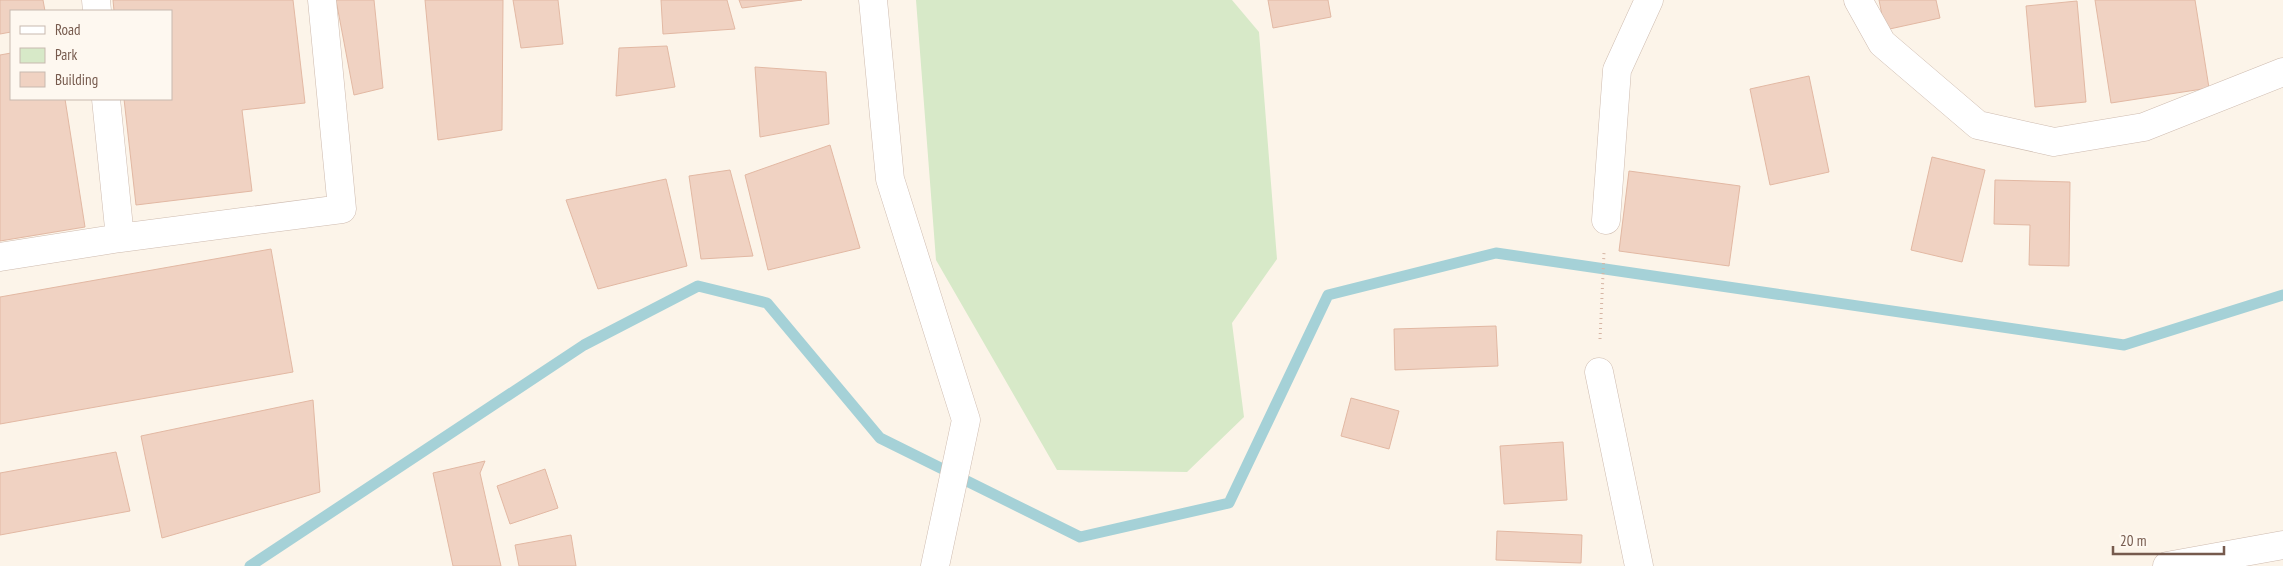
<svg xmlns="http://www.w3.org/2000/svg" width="2283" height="566" font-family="'PT Sans Narrow',sans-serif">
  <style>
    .green { fill: #d7e9c8 }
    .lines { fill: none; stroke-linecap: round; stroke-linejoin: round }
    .stream { stroke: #a5d1d7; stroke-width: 11 }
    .building { fill: #f0d2c2; stroke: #e2b8a3 }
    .minor-casing { stroke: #cebbaf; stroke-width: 29 }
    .path { stroke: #d6b5a4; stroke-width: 3; stroke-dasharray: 1 4; stroke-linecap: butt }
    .minor { stroke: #fff; stroke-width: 28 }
  </style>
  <rect width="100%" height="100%" fill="#fcf4e9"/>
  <!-- green -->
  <path class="green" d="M 916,0 L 1232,0 L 1259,32 L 1277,259 L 1232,323 L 1244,417 L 1187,472 L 1057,470 L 936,260 Z"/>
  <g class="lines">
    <!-- stream -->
    <path class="stream" d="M 250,566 L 584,345 L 698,286 L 767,303 L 880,438 L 1080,537 L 1229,503 L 1328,295 L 1496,253 L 2124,345 L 2283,295"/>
  </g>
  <!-- building -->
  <path class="building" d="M 0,0 L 43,0 L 45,11 L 11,11 L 11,32 L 0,34 Z
    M 113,0 L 293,0 L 305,103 L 242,110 L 252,191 L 136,205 L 124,99 L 171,99 L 171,11 L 114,11 Z
    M 336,0 L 374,0 L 383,88 L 354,95 Z
    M 425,0 L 503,0 L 502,130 L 438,140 Z
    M 513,0 L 558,0 L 563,44 L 521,48 Z
    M 661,0 L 727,0 L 735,29 L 663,34 Z
    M 739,0 L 802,0 L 742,8 Z
    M 1268,0 L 1328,0 L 1331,17 L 1273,28 Z
    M 1879,0 L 1936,0 L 1940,18 L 1885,30 Z
    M 2095,0 L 2195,0 L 2209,88 L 2111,103 Z
    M 2077,1 L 2086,102 L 2035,107 L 2026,6 Z
    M 667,46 L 675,87 L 616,96 L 619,48 Z
    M 11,53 L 11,99 L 65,99 L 85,227 L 0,241 L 0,55 Z
    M 755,67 L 826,72 L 829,124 L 760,137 Z
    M 1809,76 L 1829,172 L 1770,185 L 1750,89 Z
    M 830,145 L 860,248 L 768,270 L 745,175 Z
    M 1932,157 L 1985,170 L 1962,262 L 1911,250 Z
    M 730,170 L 753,256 L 701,259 L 689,176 Z
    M 1629,171 L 1740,186 L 1729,266 L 1619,251 Z
    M 666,179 L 687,266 L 598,289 L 566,200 Z
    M 1995,180 L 2070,182 L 2069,266 L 2029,265 L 2030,225 L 1994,224 Z
    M 271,249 L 293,372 L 0,424 L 0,297 Z
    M 1496,326 L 1498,366 L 1395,370 L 1394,329 Z
    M 1351,398 L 1399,411 L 1389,449 L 1341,436 Z
    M 313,400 L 320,492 L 162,538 L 141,436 Z
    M 1563,442 L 1567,500 L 1504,504 L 1500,446 Z
    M 116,452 L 130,511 L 0,535 L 0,473 Z
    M 485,461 L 480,473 L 501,566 L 453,566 L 433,473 Z
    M 545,469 L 558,508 L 510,524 L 497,486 Z
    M 1497,531 L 1582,535 L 1581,563 L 1496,560 Z
    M 571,535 L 576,566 L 519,566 L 515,545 Z"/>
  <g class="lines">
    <!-- minor casing -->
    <g class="minor-casing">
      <path id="minor" d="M 96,0 L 97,11
        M 873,0 L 890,179 L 966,420 L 935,566
        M 1858,0 L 1882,43 L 1978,125 L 2054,142 L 2144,127 L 2283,72
        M 1606,220 L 1617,70 L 1649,0
        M 120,238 L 342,209 L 322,0
        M 0,257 L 120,238 L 106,99
        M 1599,372 L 1639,566
        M 2167,566 L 2283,545"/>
    </g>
    <!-- path -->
    <path class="path" d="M 1600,339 L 1604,253"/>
    <!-- minor -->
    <use href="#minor" class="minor"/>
  </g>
  <!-- legend -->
  <rect x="10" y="10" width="162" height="90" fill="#fef8f0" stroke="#c8b9af"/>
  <rect x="20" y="26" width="25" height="8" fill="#ffffff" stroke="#c8b9af"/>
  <text x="55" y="35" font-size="15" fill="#765a4d">Road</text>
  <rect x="20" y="48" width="25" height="15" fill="#d7e9c8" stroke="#c8b9af"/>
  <text x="55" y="60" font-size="15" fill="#765a4d">Park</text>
  <rect x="20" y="72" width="25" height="15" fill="#f0d2c2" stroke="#c8b9af"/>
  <text x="55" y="85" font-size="15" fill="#765a4d">Building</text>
  <!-- scale -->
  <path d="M2113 546v8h111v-8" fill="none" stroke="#765a4d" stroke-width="2.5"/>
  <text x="2120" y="546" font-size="15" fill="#765a4d" stroke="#fef8f0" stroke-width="4" paint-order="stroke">20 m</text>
</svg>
